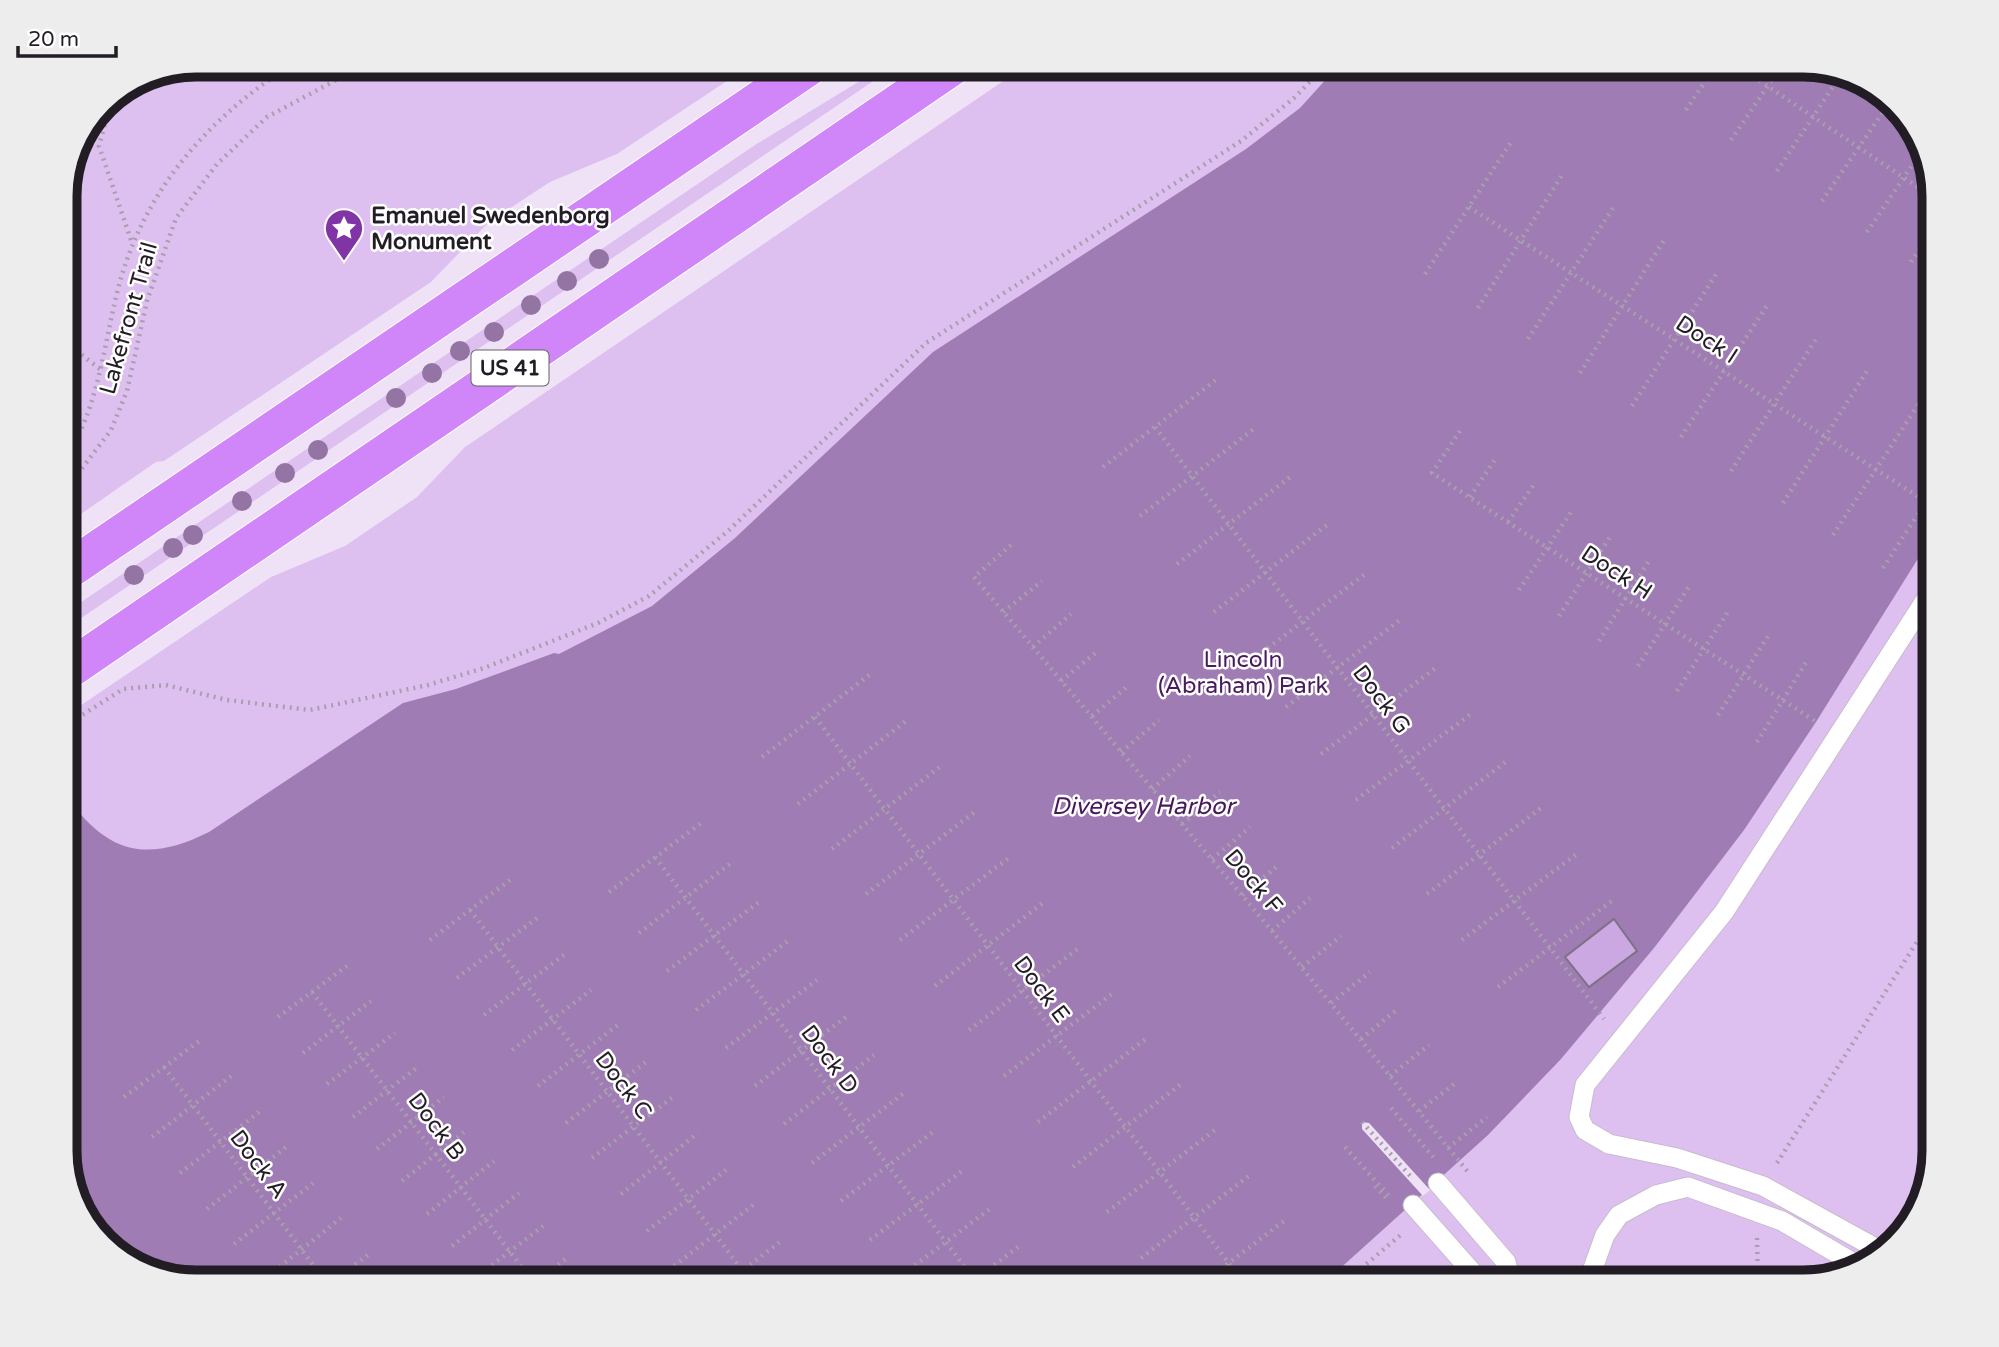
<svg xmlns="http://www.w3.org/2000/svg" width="1999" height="1347" font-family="'Varela Round',sans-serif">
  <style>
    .green { fill: #dec0f0 }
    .water { fill: #9f7cb3 }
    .pier { fill: #efe2f7 }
    .building { fill: #cca8e2; stroke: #7d7185; stroke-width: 2 }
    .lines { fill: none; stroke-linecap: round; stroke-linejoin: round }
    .service-casing { stroke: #c7bacf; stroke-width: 21 }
    .motorway-casing { stroke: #fff; stroke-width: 40 }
    .path { stroke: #a89eae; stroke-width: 4.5; stroke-dasharray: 2 5; stroke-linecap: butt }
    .service { stroke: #fff; stroke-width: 19 }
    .motorway { stroke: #d085f8; stroke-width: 38 }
    .tree { fill: #9374a3 }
    .labels { text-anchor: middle; stroke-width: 5; stroke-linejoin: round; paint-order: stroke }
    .shield { fill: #fff; stroke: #646166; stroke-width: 2 }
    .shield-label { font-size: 21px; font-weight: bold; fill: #221d25 }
    .poi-label { font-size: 23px; font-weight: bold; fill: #221d25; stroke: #fff; text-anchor: start }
    .street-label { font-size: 23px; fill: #221d25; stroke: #fff }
    .park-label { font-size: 23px; fill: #481a5e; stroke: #fff }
    .water-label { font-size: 24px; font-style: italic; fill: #47195c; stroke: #fff }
    .rim { fill: none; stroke: #221d25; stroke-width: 9 }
  </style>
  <rect width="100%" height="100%" fill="#efe2f7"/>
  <!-- green -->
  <path class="green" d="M 196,65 L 751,65 L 617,154 L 550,182 L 489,222 L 431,282 L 164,461 L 156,462 L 65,525 L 65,188 L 104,103 L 146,75 Z
    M 886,65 L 897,65 L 65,629 L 65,613 L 755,145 Z
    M 1027,65 L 1803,65 L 1876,87 L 1920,138 L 1934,196 L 1934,1151 L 1912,1224 L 1861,1268 L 1803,1282 L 196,1282 L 123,1260 L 82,1216 L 65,1159 L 65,716 L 271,577 L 345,546 L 417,497 L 465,447 Z"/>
  <!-- water -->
  <path class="water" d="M 1339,65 L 1803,65 L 1876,87 L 1920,138 L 1934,196 L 1934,533 L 1816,722 L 1744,830 L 1654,948 L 1561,1059 L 1488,1135 L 1325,1282 L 196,1282 L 123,1260 L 82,1216 L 65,1159 L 65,794 C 106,853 145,864 209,832 L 403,703 L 456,689 L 554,653 L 559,654 L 652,606 L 735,538 L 933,352 L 1246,149 L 1300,108 Z"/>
  <!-- pier -->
  <path class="pier" d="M 1362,1122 L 1369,1123 L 1430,1190 L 1423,1196 L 1362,1129 Z"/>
  <!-- building -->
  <path class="building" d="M 1614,919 L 1637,951 L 1589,987 L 1565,957 Z"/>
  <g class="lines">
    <!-- service casing -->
    <g class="service-casing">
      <path id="service" d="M 1438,1183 L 1506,1262 L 1511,1282
        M 1413,1205 L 1481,1282
        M 1881,1251 L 1763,1186 L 1677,1158 L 1609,1144 L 1585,1130 L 1579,1117 L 1585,1085 L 1724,912 L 1934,587
        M 1588,1282 L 1605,1235 L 1619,1215 L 1656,1195 L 1688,1187 L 1782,1221 L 1862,1268"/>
    </g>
    <!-- motorway casing -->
    <g class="motorway-casing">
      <path id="motorway" d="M 65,572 L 811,65
        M 65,672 L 954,65"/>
    </g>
    <!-- path -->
    <path class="path" d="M 1736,65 L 1934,198
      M 1639,78 L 1648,65
      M 112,98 L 99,146 L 132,243
      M 1686,110 L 1716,65
      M 1731,140 L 1782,65
      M 1777,171 L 1840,76
      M 1822,201 L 1890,102
      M 1469,207 L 1934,507
      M 1867,232 L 1923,149
      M 1911,262 L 1934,227
      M 1425,274 L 1513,139
      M 1478,308 L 1564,172
      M 1528,339 L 1615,205
      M 65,342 L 100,369
      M 1580,373 L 1666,237
      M 1632,406 L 1718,271
      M 1155,427 L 1604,1019
      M 1460,431 L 1432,473 L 1818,723
      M 1681,437 L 1768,304
      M 65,459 C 97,411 103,352 116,297 C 140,195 204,121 291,65
      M 1103,467 L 1217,379
      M 1731,471 L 1818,336
      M 65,491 L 111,430 L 127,391 L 147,301 L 176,218 L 217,164 L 267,117 L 364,65
      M 1470,497 L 1496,458
      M 1783,503 L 1869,368
      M 1140,516 L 1255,428
      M 1508,522 L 1535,483
      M 1833,535 L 1920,402
      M 1011,545 L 974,577 L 1272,931 L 1468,1172
      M 1177,564 L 1290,477
      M 1883,568 L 1934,489
      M 1519,590 L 1573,509
      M 1003,612 L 1042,581
      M 1214,612 L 1328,524
      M 1559,616 L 1612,534
      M 1599,641 L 1650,559
      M 1033,647 L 1071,614
      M 1251,661 L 1365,574
      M 1638,666 L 1690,585
      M 1061,681 L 1099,650
      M 1677,691 L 1729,610
      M 1286,707 L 1400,620
      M 1718,715 L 1770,633
      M 1092,716 L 1129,685
      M 815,717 L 1243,1282
      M 65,726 L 123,689 L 166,685 L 227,700 L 310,710 L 428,685 L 484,668 L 598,623 L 649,596 L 728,531 L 926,343 L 1241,141 L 1294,98 L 1326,65
      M 1757,742 L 1808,659
      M 1121,752 L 1159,720
      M 1321,754 L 1437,667
      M 762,757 L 872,673
      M 1152,789 L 1190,756
      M 1356,800 L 1472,713
      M 798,804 L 906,721
      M 1182,824 L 1220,792
      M 1392,848 L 1507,761
      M 832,849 L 941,766
      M 655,857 L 976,1282
      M 1212,859 L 1250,827
      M 609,892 L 701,823
      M 866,894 L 976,811
      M 1427,894 L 1541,808
      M 1242,895 L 1280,864
      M 470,910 L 751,1282
      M 1272,931 L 1310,898
      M 639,933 L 731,863
      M 430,940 L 510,880
      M 900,940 L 1010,857
      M 1462,940 L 1578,853
      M 1302,967 L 1341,936
      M 667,971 L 759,902
      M 457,978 L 537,918
      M 935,986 L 1044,902
      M 1498,987 L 1613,900
      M 312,992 L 533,1282
      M 1331,1003 L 1370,972
      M 696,1010 L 788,941
      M 484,1015 L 565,954
      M 278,1017 L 347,966
      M 969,1030 L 1079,948
      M 1361,1039 L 1399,1008
      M 726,1048 L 817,980
      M 512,1050 L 591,990
      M 303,1053 L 371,1001
      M 164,1067 L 326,1282
      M 1004,1076 L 1113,993
      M 1390,1076 L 1429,1045
      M 327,1084 L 395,1033
      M 538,1086 L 618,1025
      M 755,1086 L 847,1016
      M 124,1097 L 202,1039
      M 1391,1108 L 1435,1159
      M 1419,1111 L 1458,1081
      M 353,1117 L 419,1066
      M 1038,1122 L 1147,1038
      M 1362,1122 L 1413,1179
      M 566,1123 L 646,1062
      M 784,1124 L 874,1055
      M 152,1137 L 231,1076
      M 1345,1147 L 1390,1197
      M 1448,1148 L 1487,1117
      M 377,1149 L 444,1097
      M 592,1158 L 673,1097
      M 812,1163 L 904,1093
      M 1777,1163 L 1934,915
      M 1073,1167 L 1181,1084
      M 180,1173 L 259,1112
      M 402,1181 L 468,1129
      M 1375,1186 L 1388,1200
      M 621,1194 L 698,1133
      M 841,1201 L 933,1132
      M 207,1209 L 286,1147
      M 1107,1212 L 1215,1130
      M 427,1214 L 494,1161
      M 647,1231 L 726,1170
      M 1757,1238 L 1758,1282
      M 870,1240 L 962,1171
      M 234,1244 L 313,1183
      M 452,1246 L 519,1193
      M 1141,1258 L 1250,1175
      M 674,1266 L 753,1205
      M 475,1278 L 543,1226
      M 898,1278 L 991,1208
      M 263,1280 L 341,1218
      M 333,1282 L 369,1254
      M 536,1282 L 567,1258
      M 728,1282 L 781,1241
      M 800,1282 L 807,1277
      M 972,1282 L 1019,1246
      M 1204,1282 L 1284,1221
      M 1298,1282 L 1320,1266
      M 1345,1282 L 1403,1233"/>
    <!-- service -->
    <use href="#service" class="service"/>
    <!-- motorway -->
    <use href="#motorway" class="motorway"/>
  </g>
  <!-- trees -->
  <g class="tree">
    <circle cx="599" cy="259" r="10"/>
    <circle cx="567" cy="281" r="10"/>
    <circle cx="531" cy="305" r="10"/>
    <circle cx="494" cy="332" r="10"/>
    <circle cx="460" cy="351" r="10"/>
    <circle cx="432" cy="373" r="10"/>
    <circle cx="396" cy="398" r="10"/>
    <circle cx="318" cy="450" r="10"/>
    <circle cx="285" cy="473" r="10"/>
    <circle cx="242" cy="501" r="10"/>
    <circle cx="193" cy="535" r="10"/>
    <circle cx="173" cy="548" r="10"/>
    <circle cx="134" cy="575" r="10"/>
  </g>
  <!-- icons -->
  <defs>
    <g id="sight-pin" transform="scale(2.0125)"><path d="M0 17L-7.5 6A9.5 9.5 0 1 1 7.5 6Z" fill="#8134a5" stroke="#fff"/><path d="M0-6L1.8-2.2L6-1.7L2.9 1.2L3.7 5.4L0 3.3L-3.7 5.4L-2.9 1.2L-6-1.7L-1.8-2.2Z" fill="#fff"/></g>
  </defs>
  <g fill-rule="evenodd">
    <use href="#sight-pin" x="344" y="228"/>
  </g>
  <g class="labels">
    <!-- shield labels -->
    <rect class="shield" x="471.5" y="350.5" width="77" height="35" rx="5"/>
    <g class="shield-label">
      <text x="510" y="375">US 41</text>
    </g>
    <!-- poi labels -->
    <g class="poi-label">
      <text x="371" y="223">Emanuel Swedenborg<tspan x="371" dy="26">Monument</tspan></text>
    </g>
    <!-- street labels -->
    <g class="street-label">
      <text transform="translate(128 318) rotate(-74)" y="8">Lakefront Trail</text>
      <text transform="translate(1707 339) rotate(33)" y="8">Dock I</text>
      <text transform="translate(1617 572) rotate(33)" y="8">Dock H</text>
      <text transform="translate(1382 699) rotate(53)" y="8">Dock G</text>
      <text transform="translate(1254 881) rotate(50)" y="8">Dock F</text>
      <text transform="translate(1042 989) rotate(53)" y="8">Dock E</text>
      <text transform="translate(830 1059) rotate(53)" y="8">Dock D</text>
      <text transform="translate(624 1085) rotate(53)" y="8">Dock C</text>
      <text transform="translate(437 1126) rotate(53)" y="8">Dock B</text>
      <text transform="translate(259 1164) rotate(53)" y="8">Dock A</text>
    </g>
    <!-- park labels -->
    <g class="park-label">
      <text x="1243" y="667">Lincoln<tspan x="1243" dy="26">(Abraham) Park</tspan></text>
    </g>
    <!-- water labels -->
    <g class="water-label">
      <text x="1143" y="814">Diversey Harbor</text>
    </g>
  </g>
  <!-- crop -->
  <path d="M0 0H1999V1347H0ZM196 77H1803A119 119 0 0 1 1922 196V1151A119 119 0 0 1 1803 1270H196A119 119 0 0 1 77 1151V196A119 119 0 0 1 196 77Z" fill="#ededee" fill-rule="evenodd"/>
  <path class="rim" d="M196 77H1803A119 119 0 0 1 1922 196V1151A119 119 0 0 1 1803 1270H196A119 119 0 0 1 77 1151V196A119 119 0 0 1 196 77Z"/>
  <!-- scale -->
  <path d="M18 46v10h98v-10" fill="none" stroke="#221d25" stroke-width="3.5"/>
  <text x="28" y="46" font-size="21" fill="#221d25" stroke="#ffffff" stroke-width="5" paint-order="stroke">20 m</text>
</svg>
